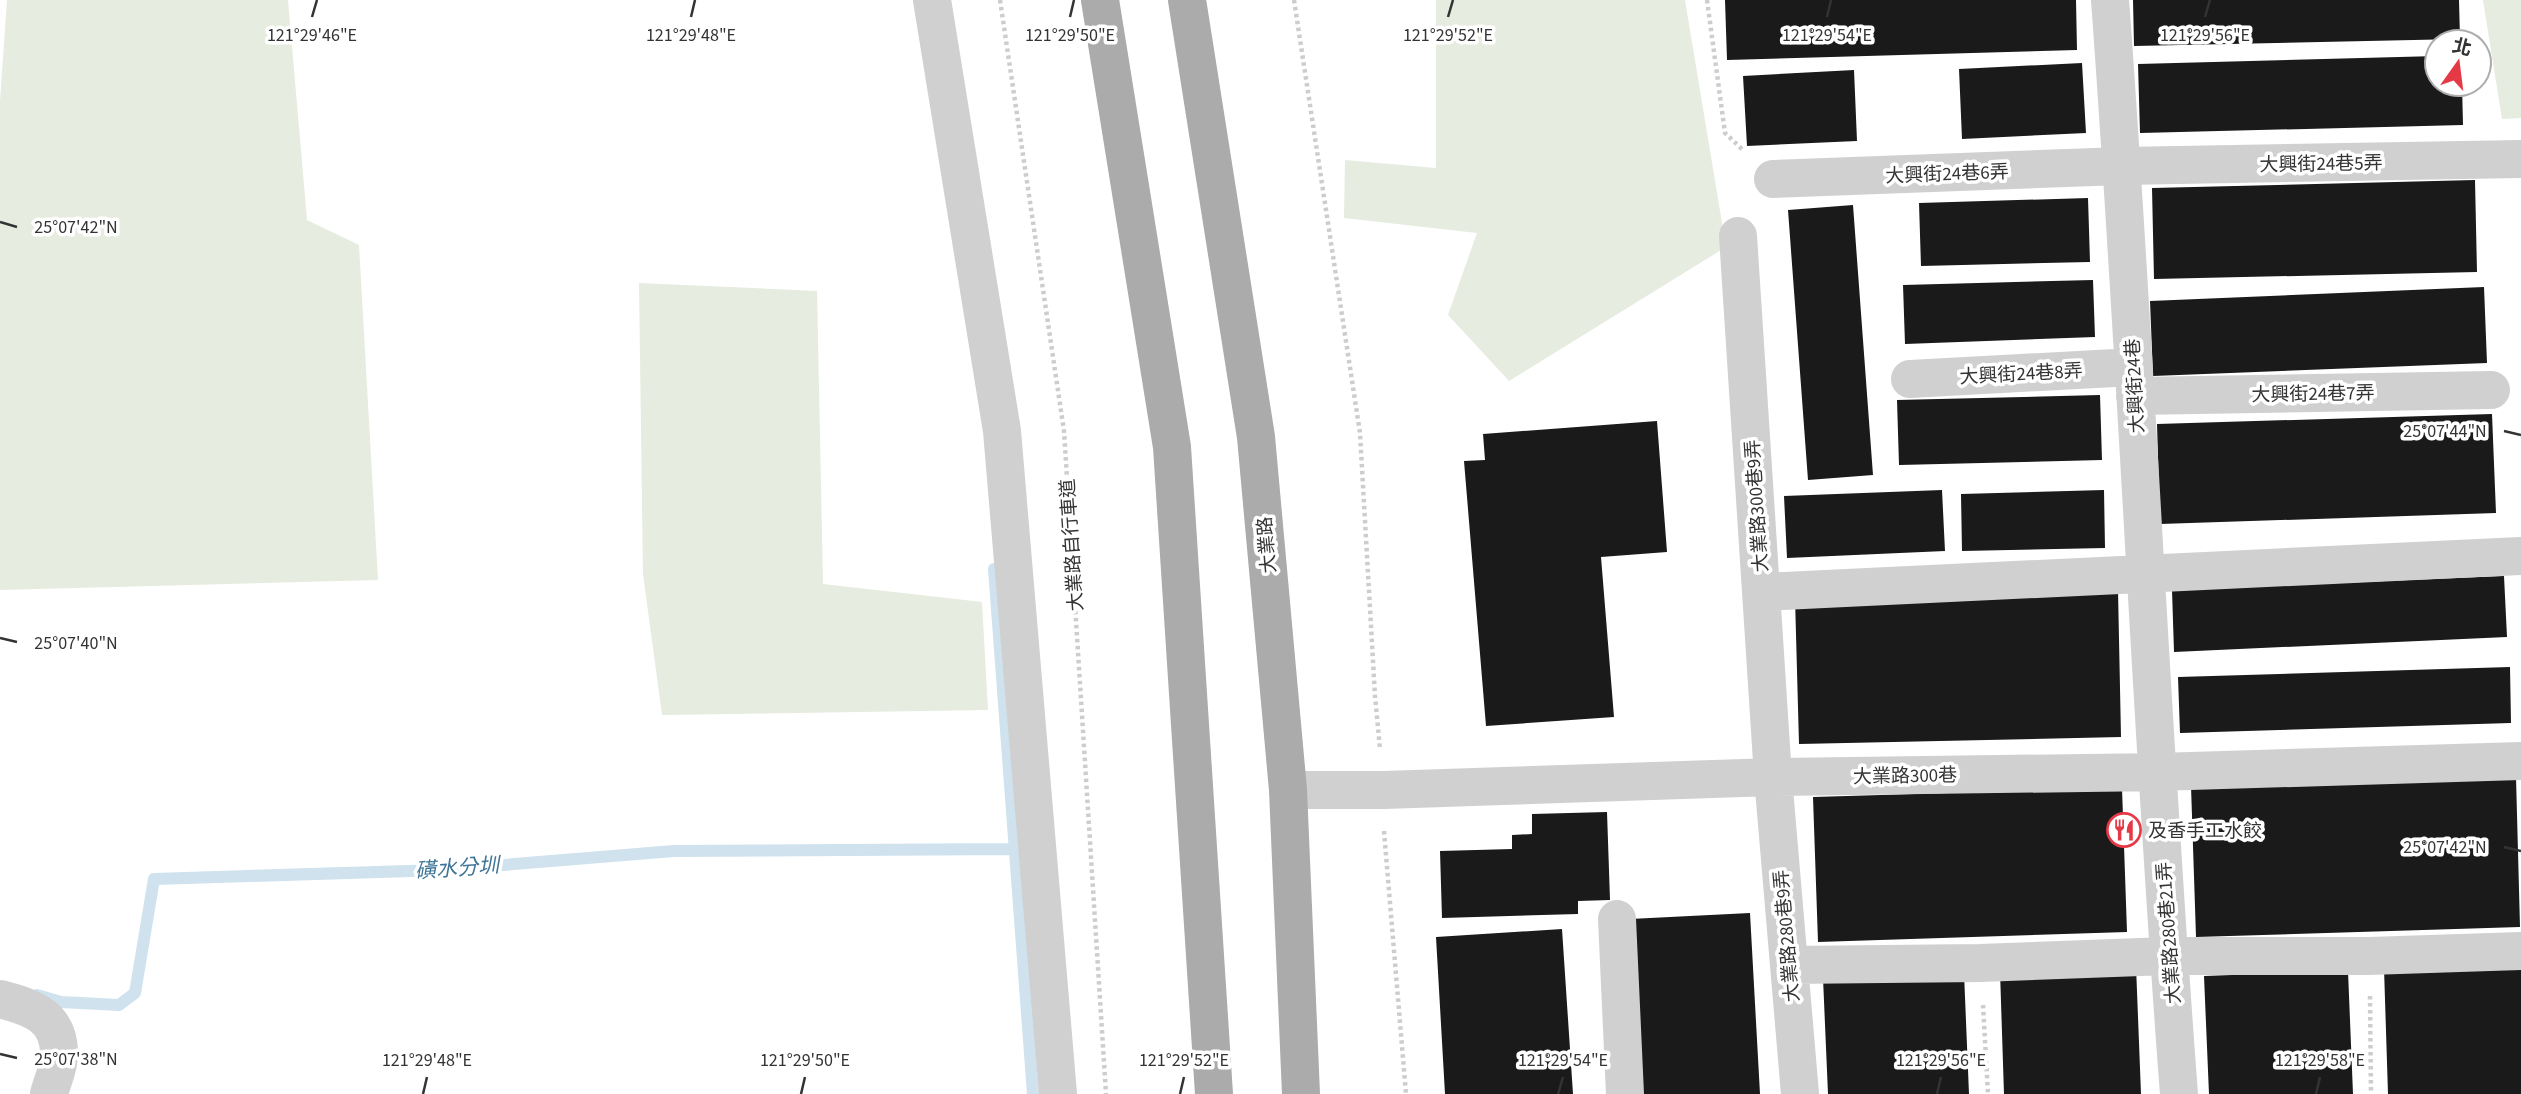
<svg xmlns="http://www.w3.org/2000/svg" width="2521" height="1094" font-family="'Source Sans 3','Noto Sans TC',sans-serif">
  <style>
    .green { fill: #e6ecdf }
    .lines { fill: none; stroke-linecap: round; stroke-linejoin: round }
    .stream { stroke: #cfe2ee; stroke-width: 12 }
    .building { fill: #1a1a1a }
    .path { stroke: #cdcdcd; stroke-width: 4.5; stroke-dasharray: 3.5 3.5; stroke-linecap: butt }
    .minor { stroke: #d0d0d0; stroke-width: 38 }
    .major { stroke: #ababab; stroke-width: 38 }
    .ticks { fill: none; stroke: #333; stroke-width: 2.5 }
    .labels { text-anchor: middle; stroke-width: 7; stroke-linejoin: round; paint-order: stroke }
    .street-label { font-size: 19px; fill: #333; stroke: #fff }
    .poi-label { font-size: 19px; fill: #333; stroke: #fff; text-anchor: start }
    .water-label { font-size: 21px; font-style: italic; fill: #3f7597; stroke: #fff }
    .ticks-label { font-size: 18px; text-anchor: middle; fill: #333; stroke: #fff; stroke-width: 7; stroke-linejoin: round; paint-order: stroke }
  </style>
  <rect width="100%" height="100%" fill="#fff"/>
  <!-- green -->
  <path class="green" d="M 7,0 L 288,0 L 307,220 L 359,245 L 378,580 L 0,590 L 0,101 Z
    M 1436,0 L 1685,0 L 1726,247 L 1509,381 L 1448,315 L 1477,233 L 1344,218 L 1345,160 L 1436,168 Z
    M 2483,0 L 2521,0 L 2521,118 L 2502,119 Z
    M 639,283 L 817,291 L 823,584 L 982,602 L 988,710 L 662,715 L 643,574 Z"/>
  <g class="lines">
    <!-- stream -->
    <path class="stream" d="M 994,569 L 1033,1094
      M 37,995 L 61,1002 L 119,1005 L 135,993 L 154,879 L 442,870 L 674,851 L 1016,849"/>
  </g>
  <!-- building -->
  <path class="building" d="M 1725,0 L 2076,0 L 2077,50 L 1727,60 Z
    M 2133,0 L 2459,0 L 2460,39 L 2134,46 Z
    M 2437,56 L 2437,84 L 2462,84 L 2463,125 L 2140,133 L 2138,64 Z
    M 2082,63 L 2086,133 L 1962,139 L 1959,69 Z
    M 1854,70 L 1857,141 L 1747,146 L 1743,76 Z
    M 2475,180 L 2477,272 L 2154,279 L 2152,188 Z
    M 2088,198 L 2090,262 L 1921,266 L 1919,203 Z
    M 1853,205 L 1873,475 L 1808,480 L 1788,210 Z
    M 2093,280 L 2095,337 L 1905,344 L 1903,285 Z
    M 2484,287 L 2487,363 L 2153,376 L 2150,301 Z
    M 2100,395 L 2102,460 L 1899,465 L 1897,400 Z
    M 2492,414 L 2496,513 L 2160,524 L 2157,424 Z
    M 1657,421 L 1667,552 L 1601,557 L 1614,717 L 1486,726 L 1464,461 L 1485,460 L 1483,434 Z
    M 1942,490 L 1945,551 L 1787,558 L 1784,496 Z
    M 2104,490 L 2105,548 L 1962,551 L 1961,494 Z
    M 2504,576 L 2507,637 L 2174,652 L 2172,590 Z
    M 2118,590 L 2121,737 L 1799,744 L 1795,598 Z
    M 2510,667 L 2511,723 L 2180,733 L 2178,677 Z
    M 2516,777 L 2520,927 L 2196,937 L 2191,786 Z
    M 2122,788 L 2127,932 L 1818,942 L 1813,797 Z
    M 1607,812 L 1610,900 L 1578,901 L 1578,914 L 1442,918 L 1440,851 L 1512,849 L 1512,835 L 1532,834 L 1532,814 Z
    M 1750,913 L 1760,1094 L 1620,1094 L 1610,920 Z
    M 1562,929 L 1573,1094 L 1445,1094 L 1436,937 Z
    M 2521,964 L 2521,1094 L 2388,1094 L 2384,968 Z
    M 2136,966 L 2141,1094 L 2004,1094 L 2000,971 Z
    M 2348,971 L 2353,1094 L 2209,1094 L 2204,976 Z
    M 1964,973 L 1969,1094 L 1828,1094 L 1823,978 Z"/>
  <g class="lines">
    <!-- path -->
    <path class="path" d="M 1000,0 L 1064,431 L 1106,1094
      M 1294,0 L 1360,433 L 1375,696 L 1380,749
      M 1707,0 L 1725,133 L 1744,151
      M 1384,831 L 1406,1094
      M 2370,996 L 2371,1094
      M 1983,1005 L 1988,1094"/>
    <!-- minor -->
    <path class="minor" d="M 932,0 L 1002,431 L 1058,1094
      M 2110,0 C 2137,364 2151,730 2179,1094
      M 1773,179 L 2122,166 L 2521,159
      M 1738,236 L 1773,777 L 1800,1094
      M 1910,379 L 2133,367
      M 2135,396 L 2491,390
      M 1762,592 L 2521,556
      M 1288,790 L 1384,790 L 1773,777 L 2158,772 L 2521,761
      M 1617,919 L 1625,1094
      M 1789,965 L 1980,963 L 2168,956 L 2369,956 L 2521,951
      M 0,999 C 31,1007 60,1016 59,1055 C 59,1068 52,1082 49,1094"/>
    <!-- major -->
    <path class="major" d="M 1100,0 L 1172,447 L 1214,1094
      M 1187,0 L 1256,437 L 1288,790 L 1301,1094"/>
  </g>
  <!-- ticks -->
  <path class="ticks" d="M 312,17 L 317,0M 691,17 L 695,0M 1070,17 L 1074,0M 1448,17 L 1453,0M 1827,17 L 1831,0M 2205,17 L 2210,0M 0,222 L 17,227M 2504,431 L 2521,435M 0,638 L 17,642M 2504,847 L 2521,851M 0,1054 L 17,1058M 423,1094 L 427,1077M 801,1094 L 805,1077M 1180,1094 L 1184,1077M 1558,1094 L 1563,1077M 1937,1094 L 1941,1077M 2316,1094 L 2320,1077"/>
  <!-- icons -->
  <defs>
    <g id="restaurant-ring" transform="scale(1.75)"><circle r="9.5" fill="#fff" stroke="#e63946" stroke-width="1.5"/><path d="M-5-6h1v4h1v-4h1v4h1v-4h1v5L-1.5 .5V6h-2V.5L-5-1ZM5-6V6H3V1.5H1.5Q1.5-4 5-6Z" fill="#e63946"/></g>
  </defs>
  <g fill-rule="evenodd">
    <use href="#restaurant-ring" x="2124" y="830"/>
  </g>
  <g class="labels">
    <!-- street labels -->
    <g class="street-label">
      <text transform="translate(2321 163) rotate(-1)" y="7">大興街24巷5弄</text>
      <text transform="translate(1947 173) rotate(-2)" y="7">大興街24巷6弄</text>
      <text transform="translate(2021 373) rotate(-3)" y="7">大興街24巷8弄</text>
      <text transform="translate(2134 386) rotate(-93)" y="7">大興街24巷</text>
      <text transform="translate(2313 393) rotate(-1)" y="7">大興街24巷7弄</text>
      <text transform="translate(1756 506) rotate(-94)" y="7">大業路300巷9弄</text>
      <text transform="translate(1071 545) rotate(-94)" y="7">大業路自行車道</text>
      <text transform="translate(1266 545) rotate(-95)" y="7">大業路</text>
      <text transform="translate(1905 775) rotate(-1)" y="7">大業路300巷</text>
      <text transform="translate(2168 933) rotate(-94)" y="7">大業路280巷21弄</text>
      <text transform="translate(1786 936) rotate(-95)" y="7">大業路280巷9弄</text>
    </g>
    <!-- poi labels -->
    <g class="poi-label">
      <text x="2148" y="837">及香手工水餃</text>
    </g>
    <!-- water labels -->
    <g class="water-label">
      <text transform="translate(457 868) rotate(-4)" y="7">磺水分圳</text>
    </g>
  </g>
  <g class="ticks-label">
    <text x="312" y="41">121°29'46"E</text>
    <text x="691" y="41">121°29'48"E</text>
    <text x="1070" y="41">121°29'50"E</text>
    <text x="1448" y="41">121°29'52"E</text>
    <text x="1827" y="41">121°29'54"E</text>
    <text x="2205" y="41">121°29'56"E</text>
    <text x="76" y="233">25°07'42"N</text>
    <text x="2445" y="437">25°07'44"N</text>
    <text x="76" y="649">25°07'40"N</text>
    <text x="2445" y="853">25°07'42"N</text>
    <text x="76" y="1065">25°07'38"N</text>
    <text x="427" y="1066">121°29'48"E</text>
    <text x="805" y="1066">121°29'50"E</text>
    <text x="1184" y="1066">121°29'52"E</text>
    <text x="1563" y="1066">121°29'54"E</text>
    <text x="1941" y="1066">121°29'56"E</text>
    <text x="2320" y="1066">121°29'58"E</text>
  </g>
  <!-- north arrow -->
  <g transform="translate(2458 63) rotate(14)"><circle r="33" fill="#ffffff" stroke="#adadad" stroke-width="2"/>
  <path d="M0-5L12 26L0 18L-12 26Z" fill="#e63946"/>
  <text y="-10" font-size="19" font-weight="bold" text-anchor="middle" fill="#333333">北</text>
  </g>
</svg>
